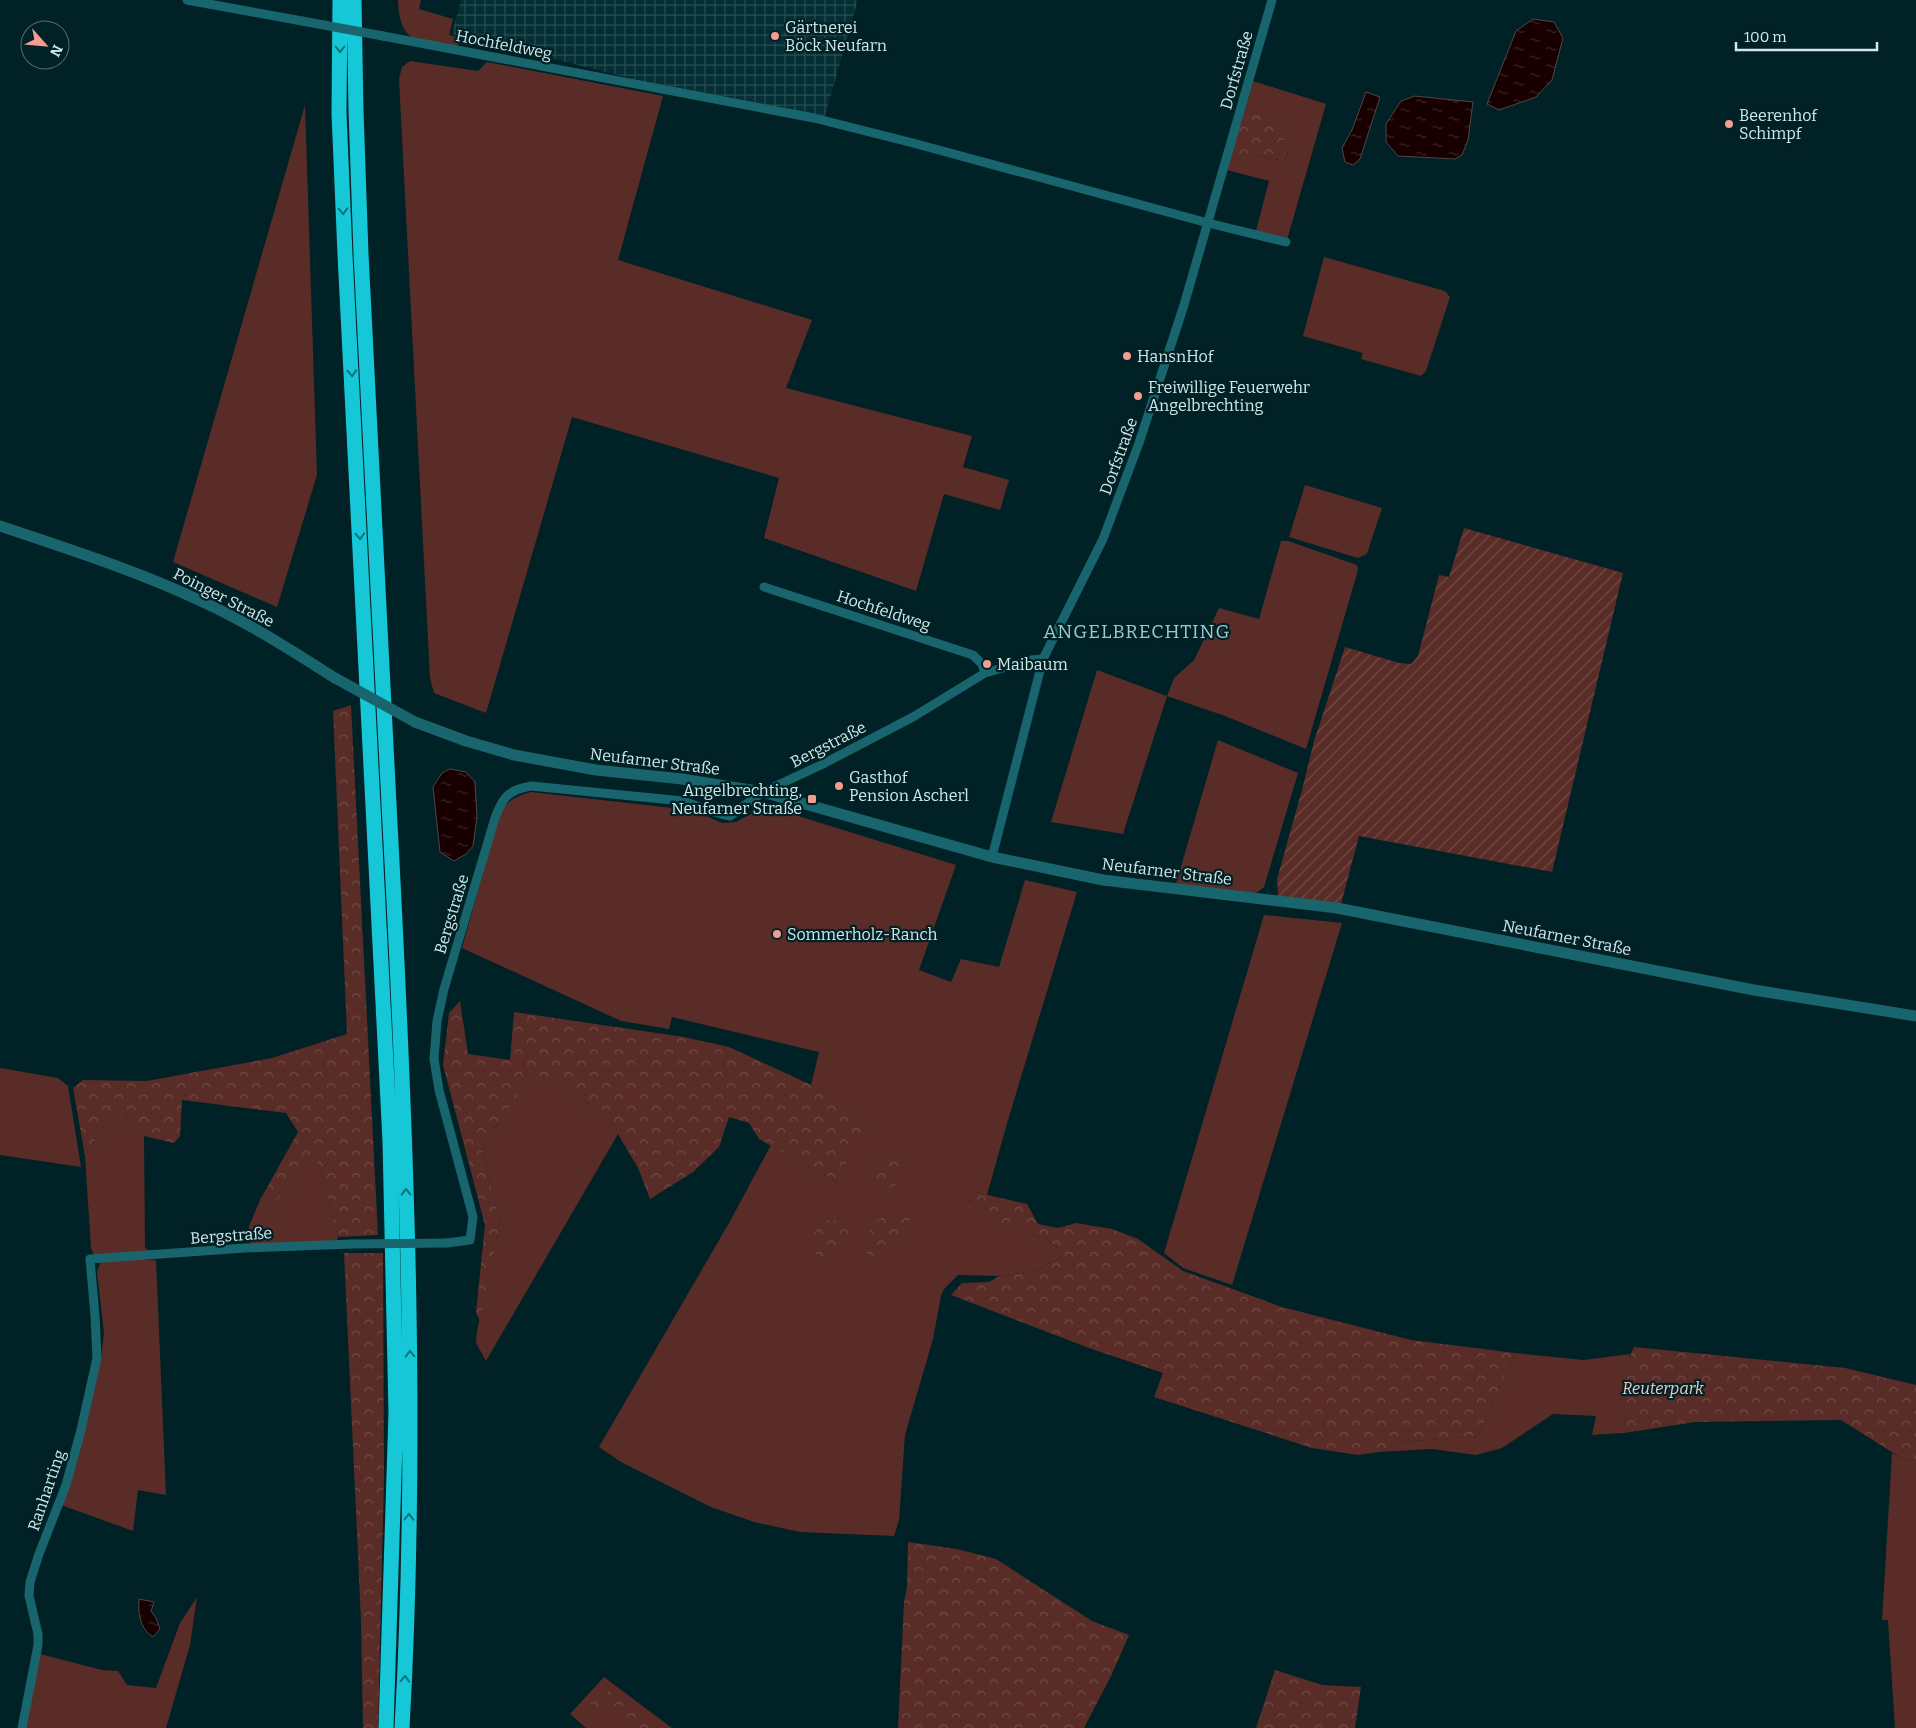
<svg xmlns="http://www.w3.org/2000/svg" width="1916" height="1728" font-family="Bitter,serif">
  <style>
    .industrial { fill: url(#industrial-grid) }
    .grass { fill: #5a2c27 }
    .forest { fill: url(#forest-crowns) }
    .garden { fill: url(#garden-furrows) }
    .water { fill: url(#water-ripples); stroke: #504646 }
    .lines { fill: none; stroke-linecap: round; stroke-linejoin: round }
    .minor { stroke: #19656d; stroke-width: 9 }
    .tertiary { stroke: #19656d; stroke-width: 11 }
    .motorway { stroke: #16c7d7; stroke-width: 15 }
    .minor-bridge { stroke: #19656d; stroke-width: 9 }
    .tertiary-bridge { stroke: #19656d; stroke-width: 11 }
    .oneway { stroke: #0b747e }
    .poi-dot { fill: #f59c91; stroke: #002125; stroke-width: 2 }
    .labels { text-anchor: middle; stroke-width: 4.5; stroke-linejoin: round; paint-order: stroke }
    .poi-label { font-size: 16px; fill: #d1e8eb; stroke: #002125; text-anchor: start }
    .street-label { font-size: 16px; fill: #d1e8eb; stroke: #002125 }
    .park-label { font-size: 16px; font-style: italic; fill: #f4c7c1; stroke: #002125 }
    .quarter-label { font-size: 19px; letter-spacing: 1px; fill: #9ac9ce; stroke: #002125 }
  </style>
  <defs>
    <pattern id="industrial-grid" width="8" height="8" patternUnits="userSpaceOnUse" patternTransform="scale(1.25)"><rect width="8" height="8" fill="#042f34"/><path d="M0 4h8M4 0v8" fill="none" stroke="#284d52"/></pattern>
    <pattern id="forest-crowns" width="20" height="18" patternUnits="userSpaceOnUse" patternTransform="scale(1.25)"><rect width="20" height="18" fill="#5a2c27"/><path d="M2 6a3 3 0 1 1 6 0M12 15a3 3 0 1 1 6 0" fill="none" stroke="#714b46"/></pattern>
    <pattern id="garden-furrows" width="10" height="10" patternUnits="userSpaceOnUse" patternTransform="scale(1.25)"><rect width="10" height="10" fill="#5a2c27"/><path d="M-1 1l2-2M0 10L10 0M9 11l2-2" fill="none" stroke="#714b46"/></pattern>
    <pattern id="water-ripples" width="26" height="14" patternUnits="userSpaceOnUse" patternTransform="scale(1.25)"><rect width="26" height="14" fill="#190000"/><path d="M2 4q2-2 4 0t4 0M15 11q2-2 4 0t4 0" fill="none" stroke="#392525"/></pattern>
  </defs>
  <rect width="100%" height="100%" fill="#002125"/>
  <!-- industrial -->
  <path class="industrial" d="M 461,0 L 858,0 L 825,116 L 638,80 L 452,34 Z"/>
  <!-- grass -->
  <path class="grass" d="M 398,0 L 421,0 L 419,9 L 453,19 L 449,35 L 461,38 L 457,47 C 419,40 400,47 398,0 Z
    M 410,61 L 478,71 L 487,62 L 663,96 L 618,260 L 812,320 L 786,388 L 972,436 L 963,467 L 1009,480 L 1000,510 L 944,494 L 916,591 L 764,538 L 779,478 L 572,417 L 486,713 L 434,693 L 430,678 L 399,79 L 402,67 Z
    M 1253,81 L 1326,104 L 1287,240 L 1256,231 L 1269,181 L 1227,170 L 1229,161 L 1244,154 L 1285,161 L 1288,152 L 1282,148 L 1288,122 L 1245,110 Z
    M 305,105 L 317,475 L 277,607 L 173,562 Z
    M 1324,257 L 1445,291 L 1450,297 L 1426,371 L 1421,376 L 1361,359 L 1363,353 L 1303,336 Z
    M 1305,485 L 1382,508 L 1367,554 L 1358,558 L 1289,537 Z
    M 1281,541 L 1288,541 L 1357,565 L 1358,570 L 1306,749 L 1225,716 L 1167,696 L 1123,834 L 1051,822 L 1097,670 L 1167,696 L 1174,678 L 1194,660 L 1219,608 L 1259,619 Z
    M 1218,740 L 1298,773 L 1264,887 L 1254,895 L 1175,887 Z
    M 531,792 L 681,809 L 702,814 L 722,823 L 736,822 L 766,806 L 956,865 L 919,970 L 951,982 L 961,959 L 999,967 L 1025,880 L 1077,892 L 1008,1120 L 987,1195 L 971,1191 L 1000,1223 L 1047,1239 L 1065,1255 L 1035,1271 L 999,1276 L 958,1275 L 944,1289 L 941,1296 L 933,1339 L 905,1435 L 899,1520 L 894,1536 L 800,1532 L 754,1522 L 711,1507 L 621,1462 L 599,1447 L 729,1223 L 771,1145 L 838,1182 L 820,1089 L 811,1085 L 819,1052 L 672,1017 L 669,1029 L 621,1021 L 462,948 L 500,812 C 508,800 517,796 531,792 Z
    M 1264,915 L 1342,923 L 1232,1285 L 1183,1268 L 1164,1253 Z
    M 0,1068 L 58,1078 L 68,1086 L 81,1167 L 0,1155 Z
    M 533,1072 L 566,1086 L 609,1119 L 618,1134 L 486,1361 L 476,1343 L 477,1331 L 500,1223 L 482,1147 Z
    M 118,1116 L 144,1136 L 145,1248 L 151,1251 L 94,1255 L 91,1248 L 85,1156 L 103,1128 Z
    M 314,1148 L 338,1237 L 337,1242 L 254,1246 L 247,1239 L 249,1226 L 260,1200 L 273,1206 Z
    M 119,1258 L 156,1260 L 166,1495 L 138,1490 L 133,1531 L 61,1505 L 101,1359 L 104,1333 L 97,1272 L 101,1261 Z
    M 1515,1353 L 1584,1360 L 1630,1354 L 1625,1384 L 1624,1433 L 1592,1435 L 1596,1416 L 1553,1414 L 1502,1448 L 1476,1455 L 1432,1449 L 1379,1452 L 1401,1442 L 1478,1436 Z
    M 1892,1453 L 1903,1459 L 1916,1460 L 1916,1728 L 1895,1728 L 1888,1620 L 1882,1620 Z
    M 197,1597 L 190,1645 L 166,1728 L 25,1728 L 40,1654 L 102,1670 L 118,1671 L 127,1685 L 156,1688 L 180,1623 Z
    M 604,1677 L 672,1728 L 586,1728 L 570,1714 Z"/>
  <!-- forest -->
  <path class="forest" d="M 1245,110 L 1289,122 L 1282,148 L 1288,151 L 1285,161 L 1244,154 L 1229,161 Z
    M 351,705 L 378,1235 L 338,1237 L 314,1149 L 273,1206 L 260,1200 L 298,1132 L 286,1113 L 182,1100 L 180,1136 L 174,1143 L 144,1136 L 118,1116 L 103,1128 L 85,1156 L 73,1088 L 83,1080 L 147,1081 L 272,1058 L 347,1034 L 333,711 Z
    M 460,1001 L 468,1054 L 510,1060 L 514,1012 L 684,1037 L 729,1047 L 820,1089 L 866,1118 L 838,1182 L 759,1139 L 749,1123 L 729,1117 L 719,1147 L 693,1172 L 650,1199 L 638,1168 L 609,1119 L 566,1086 L 533,1073 L 482,1147 L 500,1223 L 480,1321 L 476,1312 L 485,1225 L 443,1065 L 449,1013 Z
    M 886,1158 L 894,1159 L 903,1171 L 896,1185 L 890,1188 L 881,1186 L 876,1176 L 869,1169 L 878,1161 Z
    M 971,1191 L 1027,1204 L 1038,1224 L 1058,1228 L 1076,1223 L 1112,1229 L 1138,1239 L 1183,1271 L 1282,1307 L 1411,1340 L 1515,1353 L 1478,1436 L 1401,1442 L 1379,1452 L 1358,1455 L 1312,1448 L 1154,1397 L 1163,1373 L 1089,1348 L 951,1295 L 962,1283 L 989,1282 L 999,1276 L 1035,1271 L 1065,1255 L 1047,1239 L 1000,1223 L 967,1206 Z
    M 904,1209 L 911,1217 C 903,1235 889,1245 873,1256 L 867,1253 L 861,1244 C 873,1224 880,1213 904,1209 Z
    M 827,1220 L 838,1221 L 854,1226 C 856,1243 845,1249 833,1259 L 818,1257 L 813,1250 L 814,1233 Z
    M 344,1253 L 383,1253 L 384,1478 L 378,1728 L 363,1728 L 361,1620 Z
    M 1634,1347 L 1845,1368 L 1916,1385 L 1916,1460 L 1903,1459 L 1841,1420 L 1695,1422 L 1624,1433 C 1625,1406 1621,1371 1634,1347 Z
    M 908,1542 L 957,1549 L 996,1559 L 1092,1621 L 1129,1635 L 1111,1676 L 1084,1728 L 898,1728 L 904,1602 L 907,1587 Z
    M 1275,1670 L 1322,1685 L 1361,1687 L 1355,1728 L 1256,1728 Z
    M 609,1691 L 655,1728 L 635,1728 L 612,1709 L 596,1711 L 590,1703 Z"/>
  <!-- garden -->
  <path class="garden" d="M 1464,528 L 1623,573 L 1552,872 L 1359,836 L 1341,904 L 1278,897 L 1277,879 L 1302,790 L 1314,741 L 1345,647 L 1399,663 L 1411,664 L 1418,656 L 1439,575 L 1449,577 Z"/>
  <!-- water -->
  <path class="water" d="M 1533,19 L 1554,22 L 1563,38 L 1552,80 L 1536,97 L 1499,110 L 1487,104 L 1516,31 Z
    M 1366,92 L 1380,97 L 1360,159 L 1353,165 L 1345,162 L 1342,148 L 1352,130 Z
    M 1415,96 L 1473,102 L 1468,140 L 1462,155 L 1455,159 L 1398,156 L 1386,142 L 1386,124 L 1401,101 Z
    M 450,769 L 466,772 L 475,782 L 477,817 L 473,846 L 466,854 L 454,861 L 440,852 L 433,787 L 442,773 Z
    M 139,1599 L 154,1602 L 151,1611 L 156,1618 L 160,1629 L 153,1637 C 140,1629 138,1613 139,1599 Z"/>
  <g class="lines">
    <!-- minor -->
    <path class="minor" d="M 187,0 L 302,21
      M 383,36 L 814,118 L 913,143 L 1208,223 L 1286,242
      M 764,587 L 973,655 L 982,664 L 985,673
      M 992,857 L 1043,659 L 1103,539 L 1139,443 L 1184,305 L 1272,0
      M 447,1243 L 470,1240 L 473,1217 L 439,1090 L 434,1059 L 437,1021 L 444,989 L 495,818 C 503,797 508,790 531,786 L 683,801 C 699,806 714,814 730,816 L 763,792 L 821,765 L 913,717 L 985,673 L 1031,660 L 1043,659
      M 22,1728 L 38,1645 L 38,1634 L 29,1596 L 30,1582 L 39,1554 L 66,1485 L 81,1430 L 97,1358 L 95,1316 L 90,1259 L 245,1248 L 351,1244"/>
    <!-- tertiary -->
    <path class="tertiary" d="M 0,526 C 68,549 138,571 203,602 C 249,623 292,651 335,678
      M 415,722 L 466,741 L 514,755 L 596,770 L 682,779 L 763,792 L 992,857 L 1103,880 L 1337,908 L 1754,990 L 1916,1016"/>
    <!-- motorway -->
    <path class="motorway" d="M 340,0 L 339,113 L 345,255 L 390,1141 L 396,1413 L 386,1728
      M 354,0 L 356,111 L 361,254 C 370,444 380,634 390,824 C 406,1125 419,1427 402,1728"/>
    <!-- minor-bridge -->
    <path class="minor-bridge" d="M 302,21 L 383,36
      M 351,1244 L 447,1243"/>
    <!-- tertiary-bridge -->
    <path class="tertiary-bridge" d="M 335,678 L 415,722"/>
  </g>
  <!-- one-way arrows -->
  <defs><path id="oneway-chevron" d="M-2-3.5L2.5 0L-2 3.5" fill="none" stroke-width="1.6" stroke-linecap="round" stroke-linejoin="round" transform="scale(1.25)"/></defs>
  <g class="oneway">
    <use href="#oneway-chevron" transform="translate(340 49) rotate(90)"/>
    <use href="#oneway-chevron" transform="translate(343 211) rotate(88)"/>
    <use href="#oneway-chevron" transform="translate(352 373) rotate(87)"/>
    <use href="#oneway-chevron" transform="translate(360 536) rotate(87)"/>
    <use href="#oneway-chevron" transform="translate(406 1192) rotate(-91)"/>
    <use href="#oneway-chevron" transform="translate(410 1354) rotate(-91)"/>
    <use href="#oneway-chevron" transform="translate(409 1517) rotate(-89)"/>
    <use href="#oneway-chevron" transform="translate(405 1679) rotate(-87)"/>
  </g>
  <!-- markers -->
  <g class="poi-dot">
    <circle cx="775" cy="36" r="5"/>
    <circle cx="1729" cy="124" r="5"/>
    <circle cx="1127" cy="356" r="5"/>
    <circle cx="1138" cy="396" r="5"/>
    <circle cx="987" cy="664" r="5"/>
    <circle cx="839" cy="786" r="5"/>
    <rect x="807" y="794" width="10" height="10" rx="2.5"/>
    <circle cx="777" cy="934" r="5"/>
  </g>
  <g class="labels">
    <!-- poi labels -->
    <g class="poi-label">
      <text x="785" y="33">Gärtnerei<tspan x="785" dy="18">Böck Neufarn</tspan></text>
      <text x="1739" y="121">Beerenhof<tspan x="1739" dy="18">Schimpf</tspan></text>
      <text x="1137" y="362">HansnHof</text>
      <text x="1148" y="393">Freiwillige Feuerwehr<tspan x="1148" dy="18">Angelbrechting</tspan></text>
      <text x="997" y="670">Maibaum</text>
      <text x="849" y="783">Gasthof<tspan x="849" dy="18">Pension Ascherl</tspan></text>
      <text x="802" y="796" text-anchor="end">Angelbrechting,<tspan x="802" dy="18">Neufarner Straße</tspan></text>
      <text x="787" y="940">Sommerholz-Ranch</text>
    </g>
    <!-- street labels -->
    <g class="street-label">
      <text transform="translate(504 44) rotate(11)" y="6">Hochfeldweg</text>
      <text transform="translate(1236 70) rotate(-74)" y="6">Dorfstraße</text>
      <text transform="translate(1118 456) rotate(-70)" y="6">Dorfstraße</text>
      <text transform="translate(224 597) rotate(27)" y="6">Poinger Straße</text>
      <text transform="translate(884 610) rotate(18)" y="6">Hochfeldweg</text>
      <text transform="translate(828 744) rotate(-27)" y="6">Bergstraße</text>
      <text transform="translate(655 761) rotate(7)" y="6">Neufarner Straße</text>
      <text transform="translate(1167 871) rotate(7)" y="6">Neufarner Straße</text>
      <text transform="translate(451 914) rotate(-73)" y="6">Bergstraße</text>
      <text transform="translate(1567 937) rotate(11)" y="6">Neufarner Straße</text>
      <text transform="translate(231 1235) rotate(-4)" y="6">Bergstraße</text>
      <text transform="translate(46 1490) rotate(-71)" y="6">Ranharting</text>
    </g>
    <!-- park labels -->
    <g class="park-label">
      <text x="1663" y="1394">Reuterpark</text>
    </g>
    <!-- quarter labels -->
    <g class="quarter-label">
      <text x="1137" y="638">ANGELBRECHTING</text>
    </g>
  </g>
  <!-- north arrow -->
  <g transform="translate(45 45) rotate(117)"><circle r="24" fill="#002125" stroke="#547174"/>
  <path d="M0-4L9 19L0 12L-9 19Z" fill="#f59c91"/>
  <text y="-8" font-size="14" font-weight="bold" text-anchor="middle" fill="#d1e8eb">N</text>
  </g>
  <!-- scale -->
  <path d="M1736 42v8h141v-8" fill="none" stroke="#d1e8eb" stroke-width="2.5"/>
  <text x="1744" y="42" font-size="15" fill="#d1e8eb" stroke="#002125" stroke-width="4" paint-order="stroke">100 m</text>
</svg>
